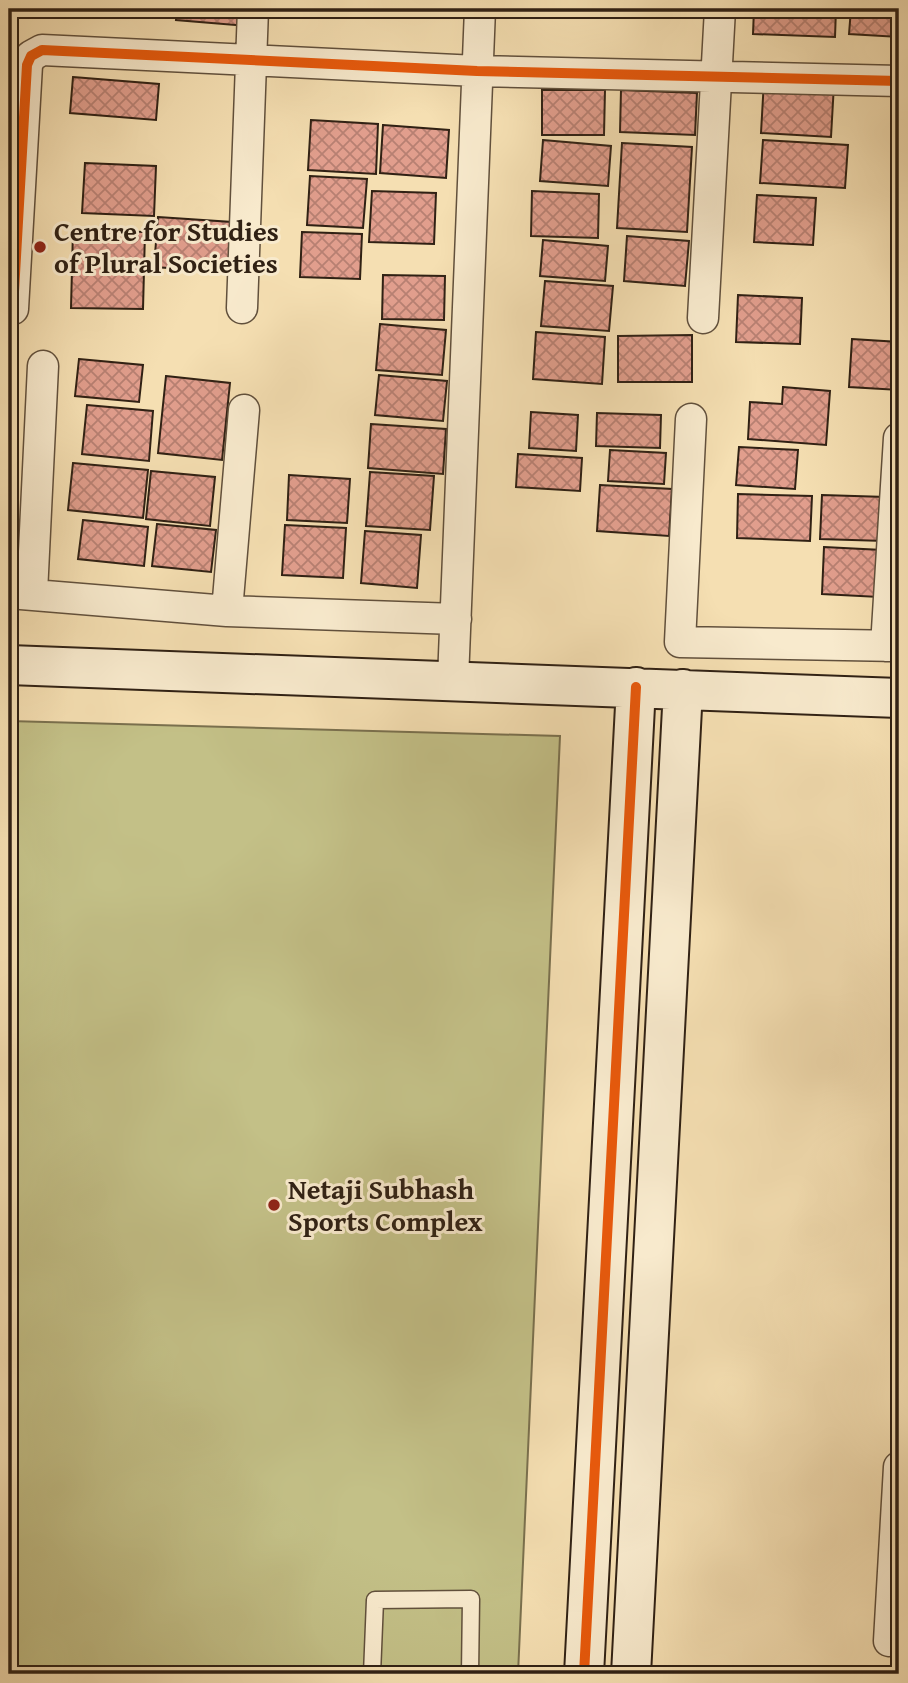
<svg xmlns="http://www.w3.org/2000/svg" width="908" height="1683" font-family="'Gentium Book Plus',serif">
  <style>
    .grass { fill: #c3c087; stroke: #7a704e; stroke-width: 2 }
    .building { fill: url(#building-cross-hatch); stroke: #302114; stroke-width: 2 }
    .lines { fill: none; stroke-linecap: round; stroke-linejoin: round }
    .lane-casing { stroke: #61503c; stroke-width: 19 }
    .street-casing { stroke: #61503c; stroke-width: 33 }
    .secondary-casing { stroke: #302114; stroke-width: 42 }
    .lane { stroke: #f8eacd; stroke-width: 16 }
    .street { stroke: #f8eacd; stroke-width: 30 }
    .secondary { stroke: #f8eacd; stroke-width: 38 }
    .cycleway-casing { stroke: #f8eacd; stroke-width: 15 }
    .cycleway { stroke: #e8590c; stroke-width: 10 }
    .poi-dot { fill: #8f2418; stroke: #f8eacd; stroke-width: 2.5 }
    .labels { text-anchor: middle; stroke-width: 6; stroke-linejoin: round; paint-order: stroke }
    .poi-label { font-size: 28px; font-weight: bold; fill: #302114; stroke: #f8eacd; text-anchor: start }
  </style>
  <defs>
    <pattern id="building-cross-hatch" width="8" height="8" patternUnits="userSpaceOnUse" patternTransform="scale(1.75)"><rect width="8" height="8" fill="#e19e8d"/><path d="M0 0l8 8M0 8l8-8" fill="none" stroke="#b78072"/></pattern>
  </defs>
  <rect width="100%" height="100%" fill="#f5dfb2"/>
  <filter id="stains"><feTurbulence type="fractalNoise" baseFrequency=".00286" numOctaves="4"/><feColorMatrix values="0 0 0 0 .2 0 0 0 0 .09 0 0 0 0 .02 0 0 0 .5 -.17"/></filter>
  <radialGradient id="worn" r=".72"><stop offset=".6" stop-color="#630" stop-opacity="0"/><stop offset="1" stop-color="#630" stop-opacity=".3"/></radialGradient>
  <!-- grass -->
  <path class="grass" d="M 9,721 L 560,736 L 518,1674 L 9,1674 Z"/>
  <!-- building -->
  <path class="building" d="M 177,9 L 249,9 L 247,26 L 176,20 Z
    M 754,9 L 836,9 L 835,37 L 753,34 Z
    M 851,9 L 899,9 L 899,37 L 849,34 Z
    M 73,77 L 159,84 L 156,120 L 70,113 Z
    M 764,80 L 834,84 L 831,137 L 761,133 Z
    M 542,90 L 605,90 L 604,135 L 542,135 Z
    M 621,90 L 697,93 L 695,135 L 620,132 Z
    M 311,120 L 378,124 L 376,174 L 308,170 Z
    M 383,125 L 449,130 L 446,178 L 380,173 Z
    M 543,140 L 611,146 L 608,186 L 540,181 Z
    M 763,140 L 848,145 L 845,188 L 760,183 Z
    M 622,143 L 692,147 L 687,232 L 617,228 Z
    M 85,163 L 156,166 L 154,216 L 82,213 Z
    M 310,176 L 367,179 L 363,228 L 307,225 Z
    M 372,191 L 436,193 L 434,244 L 369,242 Z
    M 532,191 L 599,194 L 598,238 L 531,236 Z
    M 757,195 L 816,198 L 813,245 L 754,242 Z
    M 158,217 L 232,222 L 228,272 L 154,267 Z
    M 73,230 L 145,232 L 143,309 L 71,308 Z
    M 302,232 L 362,234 L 360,279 L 300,277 Z
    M 627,236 L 689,241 L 685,286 L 624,281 Z
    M 543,240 L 608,246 L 605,281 L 540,276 Z
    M 383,275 L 445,276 L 444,320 L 382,319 Z
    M 545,281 L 613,286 L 609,331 L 541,326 Z
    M 738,295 L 802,298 L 800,344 L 736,342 Z
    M 380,324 L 446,330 L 442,375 L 376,370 Z
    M 536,332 L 605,337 L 602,384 L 533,379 Z
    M 692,335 L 692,382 L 618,382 L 618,336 Z
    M 852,339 L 899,342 L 899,390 L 849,387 Z
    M 79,359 L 143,365 L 139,402 L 75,396 Z
    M 379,375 L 447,381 L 443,421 L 375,415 Z
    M 166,376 L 230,383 L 222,460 L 158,453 Z
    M 783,387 L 830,391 L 826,445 L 748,439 L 750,402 L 782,404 Z
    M 87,405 L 153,411 L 149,461 L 82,454 Z
    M 531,412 L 578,415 L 576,451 L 529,448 Z
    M 597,413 L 661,415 L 660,448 L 596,446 Z
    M 371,424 L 446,429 L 443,474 L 368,468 Z
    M 739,447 L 798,450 L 795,489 L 736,485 Z
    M 610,450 L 666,453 L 664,484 L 608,481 Z
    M 518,454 L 582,458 L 580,491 L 516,487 Z
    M 73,463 L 148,470 L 143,518 L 68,510 Z
    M 151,471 L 215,477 L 210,526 L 146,519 Z
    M 370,472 L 434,476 L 430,530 L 366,526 Z
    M 289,475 L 350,479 L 347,523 L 287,520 Z
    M 600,485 L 672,489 L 669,536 L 597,531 Z
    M 738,494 L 812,496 L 810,541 L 737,538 Z
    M 822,495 L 886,497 L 884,541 L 820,539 Z
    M 83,520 L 148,527 L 144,566 L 78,559 Z
    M 157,524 L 216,530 L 211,572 L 152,566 Z
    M 285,525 L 346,528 L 343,578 L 282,575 Z
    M 365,531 L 421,535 L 417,588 L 361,583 Z
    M 824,547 L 882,550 L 879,597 L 822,594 Z"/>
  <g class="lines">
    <!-- lane casing -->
    <g class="lane-casing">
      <path id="lane" d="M 372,1674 L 375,1600 L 471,1599 L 470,1674"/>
    </g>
    <!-- street casing -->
    <g class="street-casing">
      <path id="street" d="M 242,308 L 253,9
        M 13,309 L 27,65 L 31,56 L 42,50 L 477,71 L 899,81
        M 703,318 L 720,9
        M 691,419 L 680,642 L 899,646
        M 9,593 L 227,611 L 456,619
        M 32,593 L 43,366
        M 227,611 L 244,410
        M 886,646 L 899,438
        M 453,680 L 480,9
        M 889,1641 L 899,1467"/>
    </g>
    <!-- secondary casing -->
    <g class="secondary-casing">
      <path id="secondary" d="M 9,665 L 899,698
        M 584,1674 L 636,687
        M 631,1674 L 683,689"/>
    </g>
    <!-- lane -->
    <use href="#lane" class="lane"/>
    <!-- street -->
    <use href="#street" class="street"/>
    <!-- secondary -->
    <use href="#secondary" class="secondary"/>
    <!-- cycleway casing -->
    <g class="cycleway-casing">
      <path id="cycleway" d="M 13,309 L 27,65 L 31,56 L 42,50 L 477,71 L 899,81
        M 584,1674 L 636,687"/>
    </g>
    <!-- cycleway -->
    <use href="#cycleway" class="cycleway"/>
  </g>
  <!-- markers -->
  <g class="poi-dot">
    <circle cx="40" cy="247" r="7"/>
    <circle cx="274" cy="1205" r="7"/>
  </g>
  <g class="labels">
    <!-- poi labels -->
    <g class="poi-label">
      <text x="54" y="241">Centre for Studies<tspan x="54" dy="32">of Plural Societies</tspan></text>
      <text x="288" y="1199">Netaji Subhash<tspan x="288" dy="32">Sports Complex</tspan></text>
    </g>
  </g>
  <!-- margin -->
  <rect width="908" height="1683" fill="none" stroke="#f5dfb2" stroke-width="35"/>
  <rect x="10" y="10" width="887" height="1662" fill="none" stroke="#302114" stroke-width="3.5"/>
  <rect x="18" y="18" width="873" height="1648" fill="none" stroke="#302114" stroke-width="2"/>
  <rect width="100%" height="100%" filter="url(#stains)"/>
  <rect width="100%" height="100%" fill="url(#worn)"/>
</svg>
